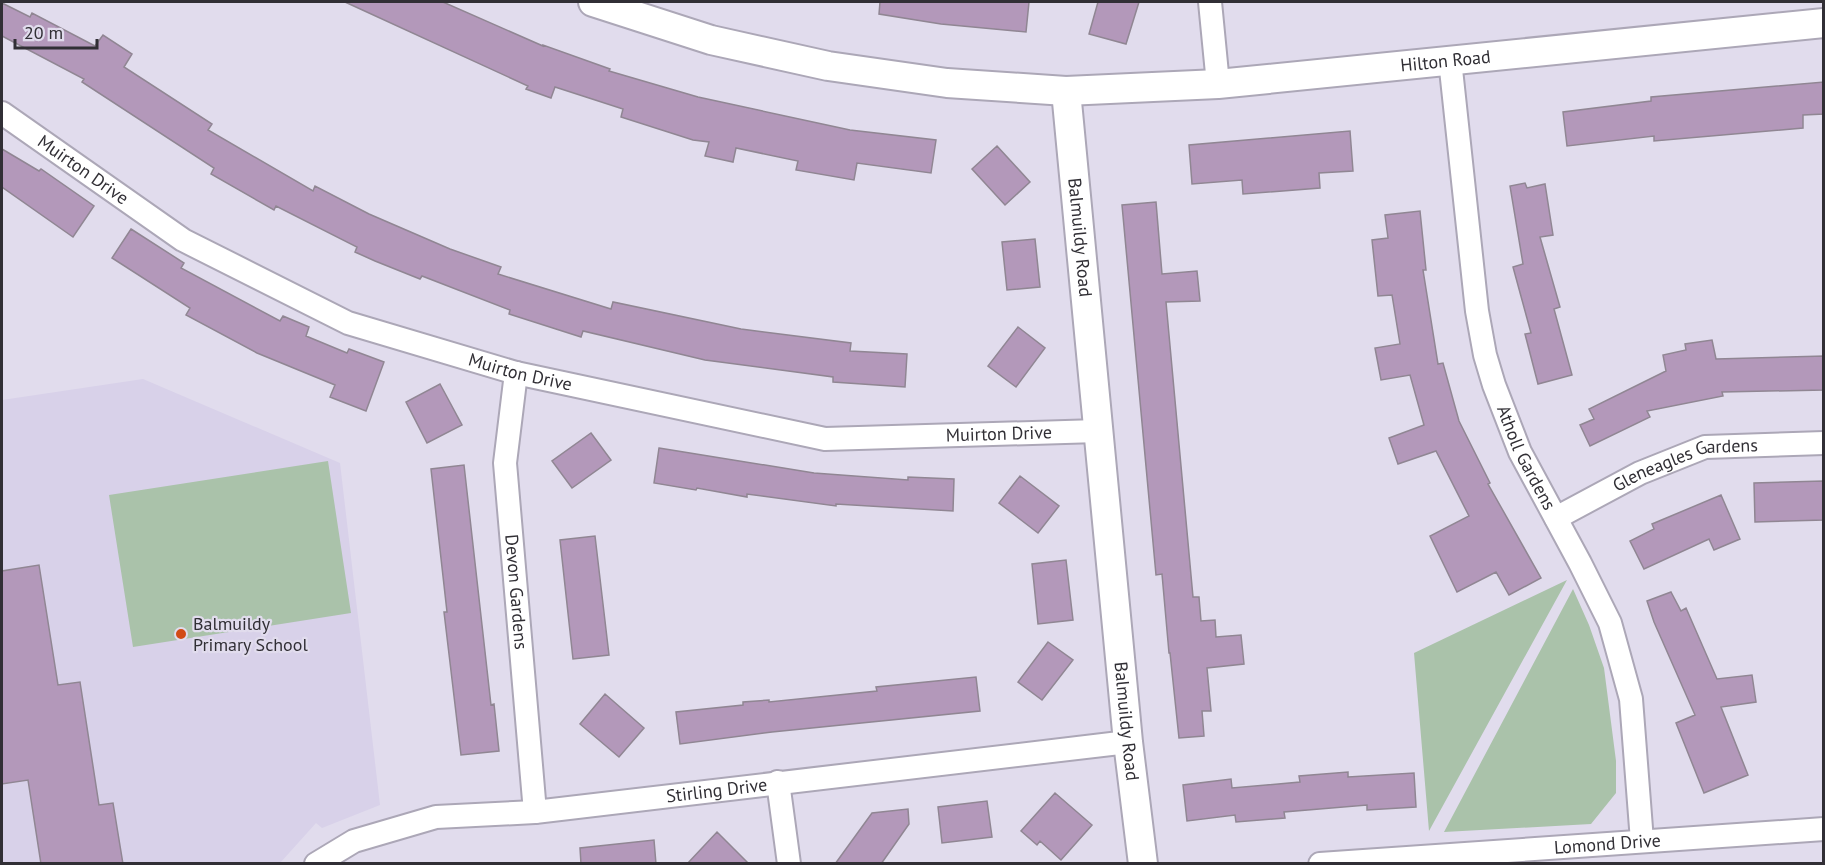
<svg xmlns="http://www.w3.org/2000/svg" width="1825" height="865" font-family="'PT Sans',sans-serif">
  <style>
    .built { fill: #d8d1e9 }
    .green { fill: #aac2aa }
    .building { fill: #b398ba; stroke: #908693; stroke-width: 1.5 }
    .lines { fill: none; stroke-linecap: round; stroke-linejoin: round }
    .minor-casing { stroke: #aca7b7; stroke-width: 26 }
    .tertiary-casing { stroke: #aca7b7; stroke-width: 32 }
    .minor { stroke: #fff; stroke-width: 22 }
    .tertiary { stroke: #fff; stroke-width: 28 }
    .poi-dot { fill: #d24b16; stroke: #e1dced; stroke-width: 2 }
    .labels { text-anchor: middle; stroke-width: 4.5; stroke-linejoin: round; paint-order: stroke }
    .street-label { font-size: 18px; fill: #312f35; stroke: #e1dced }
    .poi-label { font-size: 18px; fill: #312f35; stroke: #e1dced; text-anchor: start }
  </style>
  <rect width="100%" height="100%" fill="#e1dced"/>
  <!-- built -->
  <path class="built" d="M 143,379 L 340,463 L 380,805 L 322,828 L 316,823 L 280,863 L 2,863 L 2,400 Z"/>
  <!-- green -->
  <path class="green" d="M 328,461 L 351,613 L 133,647 L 109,495 Z
    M 1567,580 L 1429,831 L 1414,653 Z
    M 1573,589 L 1589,625 L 1604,668 L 1616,761 L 1616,793 L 1591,824 L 1444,832 Z"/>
  <!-- building -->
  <path class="building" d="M 345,2 L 443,2 L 543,46 L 543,45 L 610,69 L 609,71 L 698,97 L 850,130 L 936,140 L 931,173 L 857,163 L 854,180 L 796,170 L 798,161 L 736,148 L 733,162 L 705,156 L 709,142 L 693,140 L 621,117 L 623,109 L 555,87 L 551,98 L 526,89 L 528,86 Z
    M 880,2 L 1029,2 L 1026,32 L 941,24 L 879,14 Z
    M 1098,2 L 1139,2 L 1126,44 L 1089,34 Z
    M 2,3 L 30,17 L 32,13 L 95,46 L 103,35 L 132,54 L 124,67 L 212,124 L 208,130 L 313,191 L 315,186 L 369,214 L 450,249 L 501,267 L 498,274 L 611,309 L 613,302 L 741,329 L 851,343 L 850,351 L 907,354 L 905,387 L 833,382 L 833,377 L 705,360 L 583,331 L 581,337 L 509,314 L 510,310 L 422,276 L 420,279 L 375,261 L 355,252 L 357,247 L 276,206 L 274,210 L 211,174 L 214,168 L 82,82 L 84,79 L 2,36 Z
    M 1824,82 L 1824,114 L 1803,115 L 1803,128 L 1654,141 L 1654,136 L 1567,146 L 1563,112 L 1651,101 L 1651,97 Z
    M 1350,131 L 1353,171 L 1319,173 L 1320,188 L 1243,194 L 1242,180 L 1192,184 L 1189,145 Z
    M 997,146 L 1030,182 L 1005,205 L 972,169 Z
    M 2,149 L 39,171 L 41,169 L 94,206 L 73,237 L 2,187 Z
    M 1525,183 L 1527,188 L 1545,184 L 1553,235 L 1540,237 L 1560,307 L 1554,309 L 1572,375 L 1538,384 L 1525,334 L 1531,333 L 1513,267 L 1523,264 L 1510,186 Z
    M 1156,202 L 1162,274 L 1197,271 L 1200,301 L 1166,302 L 1193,597 L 1199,597 L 1201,621 L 1215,620 L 1216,637 L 1241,635 L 1244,664 L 1207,668 L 1211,711 L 1202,711 L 1204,736 L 1179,738 L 1170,653 L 1169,653 L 1162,574 L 1156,575 L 1122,205 Z
    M 1420,211 L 1426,270 L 1423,270 L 1438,364 L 1443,363 L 1459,421 L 1490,483 L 1488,484 L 1541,578 L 1509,595 L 1496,572 L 1457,592 L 1430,536 L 1469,516 L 1436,451 L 1398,464 L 1389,438 L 1424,425 L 1410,375 L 1381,380 L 1375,348 L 1400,344 L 1392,295 L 1378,296 L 1372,240 L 1388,238 L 1385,215 Z
    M 131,229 L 184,263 L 181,268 L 280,321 L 283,316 L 309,327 L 306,336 L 347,353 L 349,349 L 384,362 L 366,411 L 330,397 L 335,385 L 257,353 L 186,315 L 190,308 L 112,258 Z
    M 1035,239 L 1040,287 L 1007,290 L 1002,242 Z
    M 1018,327 L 1045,348 L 1016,387 L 988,366 Z
    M 1712,340 L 1716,359 L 1824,356 L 1824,390 L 1722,392 L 1723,396 L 1647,411 L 1650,417 L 1590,446 L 1580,425 L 1594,419 L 1589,409 L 1666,371 L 1663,355 L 1686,350 L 1685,344 Z
    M 440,384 L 462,425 L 427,443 L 406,402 Z
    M 591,433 L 611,460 L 572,488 L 552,461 Z
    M 659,448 L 814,473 L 908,480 L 908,477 L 954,479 L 953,511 L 836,504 L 836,506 L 747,494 L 747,497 L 697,488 L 696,490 L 654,483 Z
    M 464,465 L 491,705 L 494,704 L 499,751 L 461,755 L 444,612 L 447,612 L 431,469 Z
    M 1020,476 L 1059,506 L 1038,533 L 999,503 Z
    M 1823,481 L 1824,520 L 1755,522 L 1754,483 Z
    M 1721,495 L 1740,539 L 1714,550 L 1709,539 L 1644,569 L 1630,541 L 1654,529 L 1652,524 Z
    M 595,536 L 609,655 L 573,659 L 560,540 Z
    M 1066,560 L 1073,620 L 1038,624 L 1032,564 Z
    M 39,565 L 58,685 L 80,682 L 99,805 L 113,803 L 123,864 L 41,864 L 28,780 L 2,784 L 2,571 Z
    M 1671,592 L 1681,611 L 1686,608 L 1717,679 L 1752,675 L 1756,702 L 1721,707 L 1748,775 L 1704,793 L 1676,723 L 1695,715 L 1654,622 L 1647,601 Z
    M 1048,642 L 1073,660 L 1042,700 L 1018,682 Z
    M 976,677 L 980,711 L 772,732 L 680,744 L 676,712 L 743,705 L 743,702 L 769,700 L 769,702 L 877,691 L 876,687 Z
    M 605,694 L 644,728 L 619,757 L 580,724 Z
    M 1348,772 L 1348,777 L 1414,773 L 1416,807 L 1367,810 L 1367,805 L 1284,812 L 1285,818 L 1260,820 L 1236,822 L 1235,815 L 1187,821 L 1183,785 L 1231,779 L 1232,788 L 1300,782 L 1299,776 Z
    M 1055,793 L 1092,825 L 1061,860 L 1040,841 L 1037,845 L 1021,831 Z
    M 987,801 L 992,837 L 942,843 L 938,807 Z
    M 908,809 L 909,824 L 881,864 L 835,864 L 872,813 Z
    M 717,832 L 749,864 L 687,864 Z
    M 654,840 L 656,864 L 581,864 L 580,848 Z"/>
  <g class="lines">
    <!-- minor casing -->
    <g class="minor-casing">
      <g id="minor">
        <path d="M 1210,2 L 1218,84"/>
        <path id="s1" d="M 1450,60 L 1477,311 L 1485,355 L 1494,385 L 1520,452 L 1580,563 L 1610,623 L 1631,699 L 1642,841"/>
        <path id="s2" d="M 2,113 L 183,240 L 348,323 L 516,373 L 825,439 L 1098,431"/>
        <path id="s3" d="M 516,373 L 505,463 L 535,812"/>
        <path id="s4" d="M 1556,518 L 1640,473 L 1705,447 L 1824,443"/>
        <path d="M 778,782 L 789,864"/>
        <path id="s5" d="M 316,864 L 354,841 L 436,817 L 535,812 L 1128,742"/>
        <path id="s6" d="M 1320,864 L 1824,829"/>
      </g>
    </g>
    <!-- tertiary casing -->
    <g class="tertiary-casing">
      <g id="tertiary">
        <path id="s7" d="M 593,2 L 711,40 L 828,66 L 947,83 L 1066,91 L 1218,84 L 1824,23"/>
        <path id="s8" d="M 1066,91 L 1128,742 L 1143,864"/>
      </g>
    </g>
    <!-- minor -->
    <use href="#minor" class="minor"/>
    <!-- tertiary -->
    <use href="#tertiary" class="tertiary"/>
  </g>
  <!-- markers -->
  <circle class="poi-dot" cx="181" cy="634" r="6"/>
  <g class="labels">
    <!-- street labels -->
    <g class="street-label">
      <text dy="6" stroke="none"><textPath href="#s7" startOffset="864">Hilton Road</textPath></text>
      <text dy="6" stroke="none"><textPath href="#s2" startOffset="99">Muirton Drive</textPath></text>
      <text dy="6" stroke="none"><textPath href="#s8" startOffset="147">Balmuildy Road</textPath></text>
      <text dy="6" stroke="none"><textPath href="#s2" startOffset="585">Muirton Drive</textPath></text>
      <text dy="6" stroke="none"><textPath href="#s2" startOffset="1071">Muirton Drive</textPath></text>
      <text dy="6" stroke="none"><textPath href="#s1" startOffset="408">Atholl Gardens</textPath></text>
      <text dy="6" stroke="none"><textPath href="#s4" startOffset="142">Gleneagles Gardens</textPath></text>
      <text dy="6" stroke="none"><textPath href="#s3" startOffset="220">Devon Gardens</textPath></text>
      <text dy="6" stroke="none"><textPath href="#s8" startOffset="633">Balmuildy Road</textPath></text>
      <text dy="6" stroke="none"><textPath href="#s5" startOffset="412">Stirling Drive</textPath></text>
      <text dy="6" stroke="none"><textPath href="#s6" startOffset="288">Lomond Drive</textPath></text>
    </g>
    <!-- poi labels -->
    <g class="poi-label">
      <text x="193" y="630">Balmuildy<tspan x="193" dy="21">Primary School</tspan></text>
    </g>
  </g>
  <!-- border -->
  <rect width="1825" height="865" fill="none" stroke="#312f35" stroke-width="6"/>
  <!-- scale -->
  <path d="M15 39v9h82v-9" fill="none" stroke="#312f35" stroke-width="3"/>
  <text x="24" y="39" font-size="18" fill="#312f35" stroke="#e1dced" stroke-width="4.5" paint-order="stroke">20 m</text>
</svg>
